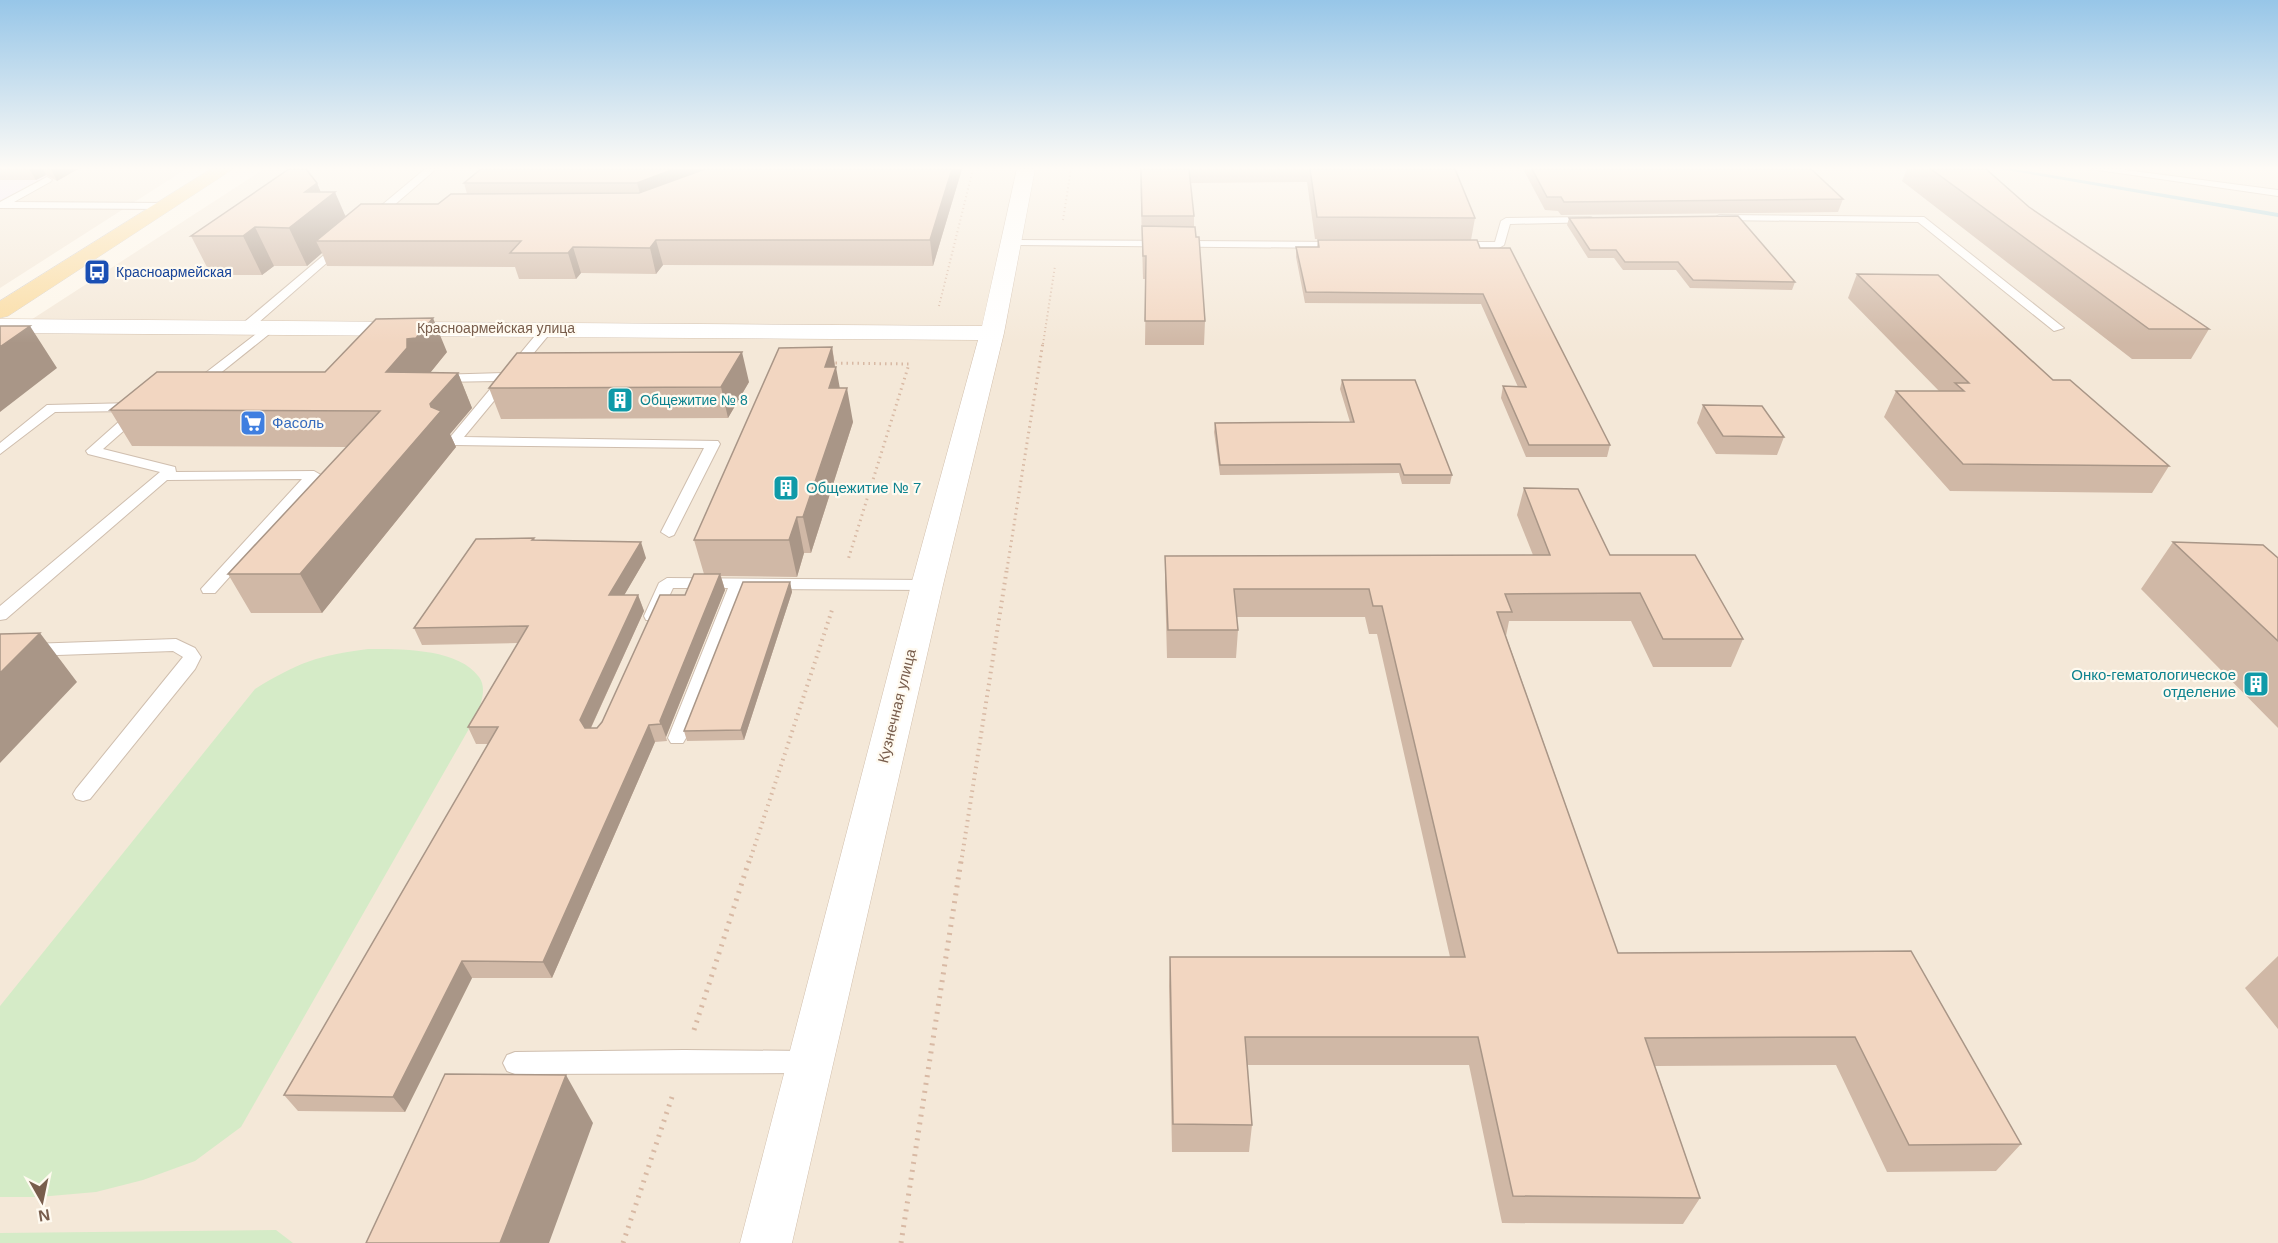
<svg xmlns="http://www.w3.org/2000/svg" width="2278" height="1243" font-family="Arial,sans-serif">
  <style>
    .residential { fill: #f4e8d8 }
    .education { fill: #f3e6f9 }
    .green { fill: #d5ebc7 }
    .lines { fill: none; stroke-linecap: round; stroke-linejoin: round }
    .stream { fill: #a4cfd9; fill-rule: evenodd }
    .lane-casing { stroke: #cfbeae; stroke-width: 2 }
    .secondary-casing { stroke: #d2bfac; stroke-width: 1 }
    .primary-casing { stroke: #d9d2cd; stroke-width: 1 }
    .path-far3 { stroke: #d8b9a4; stroke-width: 2; stroke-dasharray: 1 3; stroke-linecap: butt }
    .path-far2 { stroke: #d8b9a4; stroke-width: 3; stroke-dasharray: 1.5 4; stroke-linecap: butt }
    .path-far1 { stroke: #d8b9a4; stroke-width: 4; stroke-dasharray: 1.5 4.5; stroke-linecap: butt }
    .path { stroke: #d8b9a4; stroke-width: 5; stroke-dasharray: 2 6; stroke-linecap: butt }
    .lane { fill: #fff; fill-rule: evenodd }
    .secondary { fill: #fff; fill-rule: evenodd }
    .primary { fill: #fadca3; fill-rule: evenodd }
    .wall { fill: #d0b8a6 }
    .shaded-wall { fill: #a99687 }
    .building { fill: #f2d6c1; stroke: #a99687; stroke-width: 1.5 }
    .labels { text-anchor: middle; stroke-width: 4.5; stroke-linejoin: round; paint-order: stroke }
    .far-transit-label { font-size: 14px; fill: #164399; stroke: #fffaf0; text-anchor: start }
    .far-street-label { font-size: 14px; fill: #785d4c; stroke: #fffaf0 }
    .far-culture-label { font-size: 14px; fill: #0d838f; stroke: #fffaf0; text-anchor: start }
    .shop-label { font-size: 15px; fill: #366cbe; stroke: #fffaf0; text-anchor: start }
    .culture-label { font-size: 15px; fill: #0d838f; stroke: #fffaf0; text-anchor: start }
    .street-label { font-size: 15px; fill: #785d4c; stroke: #fffaf0 }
  </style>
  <rect width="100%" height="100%" fill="#fdf6ea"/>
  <!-- residential -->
  <path class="residential" d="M 62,169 L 186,169 L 0,288 L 0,201 Z
    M 264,169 L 2278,169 L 2278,1243 L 0,1243 L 0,340 Z"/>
  <!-- education -->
  <path class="education" d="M 0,169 L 62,169 L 0,201 Z"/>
  <!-- green -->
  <path class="green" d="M 368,649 C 400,649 458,648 479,677 C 487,688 481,702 478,713 L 241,1127 L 195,1161 L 143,1180 L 96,1192 L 39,1197 L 0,1197 L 0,1006 L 255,689 C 297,663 319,655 368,649 Z
    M 276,1230 L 293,1243 L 0,1243 L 0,1233 Z"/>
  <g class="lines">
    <!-- stream -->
    <path class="stream" d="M 2000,169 L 2015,169 L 2278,213 L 2278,217 Z"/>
    <!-- lane casing -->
    <g class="lane-casing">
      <path id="lane" d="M 425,169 L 436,169 L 378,219 L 370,219 L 370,215 Z
        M 2091,169 L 2118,169 L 2278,190 L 2278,196 Z
        M 47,177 L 52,180 L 50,182 L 14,202 L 166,203 L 171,206 L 166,209 L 0,208 L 0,202 Z
        M 1719,215 L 1924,217 L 2064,328 L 2054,331 L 1918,222 L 1715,220 L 1714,218 Z
        M 1591,217 L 1596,220 L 1595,222 L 1510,224 L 1504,245 L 1499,248 L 1458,248 L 1453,245 L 1458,242 L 1495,242 L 1501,221 L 1506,218 Z
        M 1013,240 L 1339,242 L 1344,245 L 1339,248 L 1009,245 L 1009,241 Z
        M 337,244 L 346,246 L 250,330 L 242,330 L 242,324 Z
        M 269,324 L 275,328 L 273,331 L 203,387 L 195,387 L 195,381 Z
        M 548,324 L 554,328 L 552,331 L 464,437 L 718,441 L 720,444 L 674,535 L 669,537 L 661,532 L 704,448 L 454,445 L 447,441 L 497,381 L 439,382 L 435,381 L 435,375 L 504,373 L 544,325 Z
        M 134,403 L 139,404 L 145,412 L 103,449 L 175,467 L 176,472 L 314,471 L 321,475 L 215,593 L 203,593 L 201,589 L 302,479 L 167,480 L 6,619 L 0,620 L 0,606 L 160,472 L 88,454 L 86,451 L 131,411 L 55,412 L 0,454 L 0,443 L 47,405 Z
        M 667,578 L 927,580 L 935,585 L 927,590 L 744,589 L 686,738 L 683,743 L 671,743 L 668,738 L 728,588 L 673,588 L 658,620 L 646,620 L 644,616 L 659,583 Z
        M 176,639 L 195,648 L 201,657 L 195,669 L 90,799 L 83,801 L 76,799 L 73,794 L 76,789 L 183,657 L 173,651 L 0,657 L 0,645 Z
        M 684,1050 L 809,1051 L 817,1054 L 821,1062 L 817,1070 L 809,1073 L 515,1074 L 507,1071 L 503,1063 L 507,1055 L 515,1052 Z"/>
    </g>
    <!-- secondary casing -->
    <g class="secondary-casing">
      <path id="secondary" d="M 1017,169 L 1035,169 L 1004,333 L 943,585 L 792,1243 L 740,1243 L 911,585 L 978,340 L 0,333 L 0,319 L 982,326 Z"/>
    </g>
    <!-- primary casing -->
    <g class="primary-casing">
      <path id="primary" d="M 211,169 L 233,169 L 8,316 L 0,318 L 0,301 Z"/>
    </g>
    <!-- path-far3 -->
    <path class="path-far3" d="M 1063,220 L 1071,169
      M 939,306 L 973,169
      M 1043,344 L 1055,266"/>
    <!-- path-far2 -->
    <path class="path-far2" d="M 830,363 L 909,364 L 848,560
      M 1007,569 L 1043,342"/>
    <!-- path-far1 -->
    <path class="path-far1" d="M 749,863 L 832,610
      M 961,863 L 1007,568"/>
    <!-- path -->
    <path class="path" d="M 694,1030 L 749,861
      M 623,1243 L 673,1094
      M 901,1243 L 961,861"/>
    <!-- lane -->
    <use href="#lane" class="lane"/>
    <!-- secondary -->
    <use href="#secondary" class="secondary"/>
    <!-- primary -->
    <use href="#primary" class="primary"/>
  </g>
  <!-- wall -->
  <path class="wall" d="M 0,169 L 78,169 L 57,181 L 46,175 L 36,180 L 0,180 Z
    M 962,169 L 933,266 L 663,265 L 656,274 L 581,273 L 576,279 L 519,279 L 515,267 L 327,266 L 322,253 L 307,266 L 274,266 L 262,275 L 211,275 L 191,236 L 317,183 L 320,192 L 346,216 L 438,204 L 467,194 L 464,183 Z
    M 1140,169 L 1455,169 L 1475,218 L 1471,240 L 1315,239 L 1307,182 L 1190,183 L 1194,216 L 1194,227 L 1205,321 L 1204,345 L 1145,345 L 1146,279 L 1143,279 Z
    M 1523,169 L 1811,169 L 1843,199 L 1838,212 L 1561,215 L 1558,211 L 1545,210 Z
    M 1907,169 L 1986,169 L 2029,207 L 2209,329 L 2191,359 L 2132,359 L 1902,181 Z
    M 1569,218 L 1795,282 L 1792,290 L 1690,288 L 1676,270 L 1623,270 L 1614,258 L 1588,258 L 1567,225 Z
    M 1318,240 L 1480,248 L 1610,445 L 1607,457 L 1526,457 L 1501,398 L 1503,386 L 1518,387 L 1481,304 L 1305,303 L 1296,257 L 1296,247 L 1317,247 Z
    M 1857,274 L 2053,380 L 2169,466 L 2152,493 L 1950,491 L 1884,417 L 1896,391 L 1939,391 L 1848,298 Z
    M 832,347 L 839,388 L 853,422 L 811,553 L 804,553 L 797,577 L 721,576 L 725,590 L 666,737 L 667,741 L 655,742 L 552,978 L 472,978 L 405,1112 L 298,1111 L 284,1095 L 489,744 L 476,744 L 468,727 L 518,643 L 422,645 L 414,628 L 534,538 L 535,540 L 646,558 L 624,595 L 638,595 L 644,611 L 591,728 L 597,728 L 602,722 L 685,595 L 704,574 L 694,540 Z
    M 447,352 L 430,373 L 458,373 L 472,408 L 450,434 L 456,447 L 322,613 L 251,613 L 228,574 L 347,447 L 132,446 L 110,410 Z
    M 1342,380 L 1452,475 L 1450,484 L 1402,484 L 1399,473 L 1220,475 L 1214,432 L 1215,423 L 1350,422 L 1340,389 Z
    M 749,382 L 728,418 L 501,419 L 489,388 Z
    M 1703,405 L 1784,437 L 1777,455 L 1716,454 L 1697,423 Z
    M 1524,488 L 1610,555 L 1743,639 L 1731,667 L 1653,667 L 1631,621 L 1509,621 L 1506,636 L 1618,953 L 1911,951 L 2021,1144 L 1996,1171 L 1887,1172 L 1836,1065 L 1655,1066 L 1700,1198 L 1683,1224 L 1502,1223 L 1469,1065 L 1247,1065 L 1252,1125 L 1249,1152 L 1172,1152 L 1169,986 L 1170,957 L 1450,957 L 1377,634 L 1369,634 L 1365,617 L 1236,617 L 1238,630 L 1236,658 L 1167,658 L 1165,583 L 1165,556 L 1533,555 L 1517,515 Z
    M 2173,542 L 2278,558 L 2278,728 L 2141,589 Z
    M 790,582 L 792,592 L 744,740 L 687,741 L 684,731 Z
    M 2278,956 L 2278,1029 L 2245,988 Z"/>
  <!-- shaded-wall -->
  <path class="shaded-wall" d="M 29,169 L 43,169 L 46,175 L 36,180 Z
    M 51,169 L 78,169 L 57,181 Z
    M 674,169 L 716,169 L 644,207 L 637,183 Z
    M 952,169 L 962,169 L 933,266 L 930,240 Z
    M 317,183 L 324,200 L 335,192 L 351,229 L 316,241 L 322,253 L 307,266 L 289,228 L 305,192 Z
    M 255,227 L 274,266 L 262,275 L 243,236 Z
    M 656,240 L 663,265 L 656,274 L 650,248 Z
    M 573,247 L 581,273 L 576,279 L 568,253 Z
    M 433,318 L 447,352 L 430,373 L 386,372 L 407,339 Z
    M 30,326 L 57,368 L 0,412 L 0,347 Z
    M 832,347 L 835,368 L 836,367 L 842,400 L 831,401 L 825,367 Z
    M 742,352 L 749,382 L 728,418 L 721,387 Z
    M 458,373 L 472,408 L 450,434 L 456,447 L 322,613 L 300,574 L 431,407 L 430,404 Z
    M 847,388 L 853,422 L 811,553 L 803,517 Z
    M 797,517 L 804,553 L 797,577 L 789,540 Z
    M 641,542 L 646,558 L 615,611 L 609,595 Z
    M 720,574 L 725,590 L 666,737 L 660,721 Z
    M 790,582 L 792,592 L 744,740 L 741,730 Z
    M 638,595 L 644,611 L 587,736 L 580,720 Z
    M 40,633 L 77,682 L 0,763 L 0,673 Z
    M 649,725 L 655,742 L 552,978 L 543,962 Z
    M 462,961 L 472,978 L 405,1112 L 393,1097 Z
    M 566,1075 L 593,1123 L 549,1243 L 500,1243 Z"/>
  <!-- building -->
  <path class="building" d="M 289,169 L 306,169 L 317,183 L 305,192 L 335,192 L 289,228 L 255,227 L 243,236 L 191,236 Z
    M 481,169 L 674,169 L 637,183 L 464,183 Z
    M 705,169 L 952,169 L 930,240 L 656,240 L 650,248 L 573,247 L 568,253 L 510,253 L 521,241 L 316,241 L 361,204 L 438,204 L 451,194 L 639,193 Z
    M 1141,169 L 1189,169 L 1194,216 L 1142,216 Z
    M 1310,169 L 1455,169 L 1475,218 L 1317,217 Z
    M 1532,169 L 1811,169 L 1843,199 L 1564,202 L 1561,197 L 1547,197 Z
    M 1931,169 L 1986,169 L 2029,207 L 2209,329 L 2149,329 Z
    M 1738,216 L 1795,282 L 1693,280 L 1678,262 L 1625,262 L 1616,250 L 1590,250 L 1569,218 Z
    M 1142,226 L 1195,227 L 1196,237 L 1199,237 L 1205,321 L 1145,321 L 1146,256 L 1143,256 Z
    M 1318,240 L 1477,240 L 1480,248 L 1510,248 L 1610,445 L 1529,445 L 1503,386 L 1526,387 L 1483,294 L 1306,292 L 1296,247 L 1319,247 Z
    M 1857,274 L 1938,275 L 2053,380 L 2070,380 L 2169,466 L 1963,464 L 1896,391 L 1964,391 L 1955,383 L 1969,383 Z
    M 433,318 L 416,338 L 407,339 L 407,348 L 386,372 L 458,373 L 430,404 L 431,407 L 441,411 L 300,574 L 228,574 L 380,411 L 110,410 L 157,372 L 325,372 L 376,319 Z
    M 0,326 L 30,326 L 0,347 Z
    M 832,347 L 825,367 L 836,367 L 829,388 L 847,388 L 803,517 L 797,517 L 789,540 L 694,540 L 779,348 Z
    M 742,352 L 721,387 L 489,388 L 517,353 Z
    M 1342,380 L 1415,380 L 1452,475 L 1404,475 L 1400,464 L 1220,465 L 1215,423 L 1354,422 Z
    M 1703,405 L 1762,406 L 1784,437 L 1723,436 Z
    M 1524,488 L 1578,489 L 1610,555 L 1695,555 L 1743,639 L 1663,639 L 1640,593 L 1505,594 L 1512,612 L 1497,612 L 1618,953 L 1911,951 L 2021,1144 L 1909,1145 L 1855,1037 L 1645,1038 L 1700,1198 L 1513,1196 L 1478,1037 L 1245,1037 L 1252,1125 L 1173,1124 L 1170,957 L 1465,957 L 1382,606 L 1373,606 L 1369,589 L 1234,589 L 1238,630 L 1168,630 L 1165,556 L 1550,555 Z
    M 534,538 L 532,540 L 641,542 L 609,595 L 638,595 L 580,720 L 585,728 L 597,728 L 602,722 L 660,595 L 685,595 L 694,574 L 720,574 L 660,721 L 661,724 L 649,725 L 543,962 L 462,961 L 393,1097 L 284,1095 L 498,727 L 468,727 L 528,626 L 414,628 L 476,539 Z
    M 2173,542 L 2263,545 L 2278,558 L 2278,641 Z
    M 743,582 L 790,582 L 741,730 L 684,731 Z
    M 40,633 L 0,673 L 0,634 Z
    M 445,1074 L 566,1075 L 500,1243 L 366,1243 Z"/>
  <!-- sky -->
  <linearGradient id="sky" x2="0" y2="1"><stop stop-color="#97c6e8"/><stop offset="0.49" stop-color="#fefbf6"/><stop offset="1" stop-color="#fefbf6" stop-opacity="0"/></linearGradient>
  <rect width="2278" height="343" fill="url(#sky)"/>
  <!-- icons -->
  <defs>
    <g id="bus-square" transform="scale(1.35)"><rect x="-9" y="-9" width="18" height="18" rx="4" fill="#1a4fb4" stroke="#fffaf0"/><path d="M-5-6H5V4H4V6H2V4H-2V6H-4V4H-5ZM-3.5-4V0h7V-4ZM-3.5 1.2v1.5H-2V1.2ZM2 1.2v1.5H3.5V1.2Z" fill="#fff"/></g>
    <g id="building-square" transform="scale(1.35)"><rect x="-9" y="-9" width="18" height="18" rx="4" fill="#0f9aa8" stroke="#fffaf0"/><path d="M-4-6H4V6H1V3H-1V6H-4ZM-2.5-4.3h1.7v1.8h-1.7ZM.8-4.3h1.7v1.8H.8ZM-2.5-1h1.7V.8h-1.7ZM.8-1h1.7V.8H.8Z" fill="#fff"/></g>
    <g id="supermarket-square" transform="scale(1.35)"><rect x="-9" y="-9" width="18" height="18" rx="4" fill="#3f7fe0" stroke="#fffaf0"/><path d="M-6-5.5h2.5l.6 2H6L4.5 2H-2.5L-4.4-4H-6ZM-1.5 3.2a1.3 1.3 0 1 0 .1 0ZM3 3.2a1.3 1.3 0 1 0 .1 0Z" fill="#fff"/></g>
  </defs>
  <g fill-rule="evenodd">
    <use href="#bus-square" x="97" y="272"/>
    <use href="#building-square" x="620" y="400"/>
    <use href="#supermarket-square" x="253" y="423"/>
    <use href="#building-square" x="786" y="488"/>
    <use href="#building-square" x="2256" y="684"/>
  </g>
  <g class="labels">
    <!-- far-transit labels -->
    <g class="far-transit-label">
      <text x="116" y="277">Красноармейская</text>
    </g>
    <!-- far-street labels -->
    <g class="far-street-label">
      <text x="496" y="333">Красноармейская улица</text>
    </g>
    <!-- far-culture labels -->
    <g class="far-culture-label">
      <text x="640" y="405">Общежитие № 8</text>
    </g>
    <!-- shop labels -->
    <g class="shop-label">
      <text x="272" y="428">Фасоль</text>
    </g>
    <!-- culture labels -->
    <g class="culture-label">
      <text x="806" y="493">Общежитие № 7</text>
      <text x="2236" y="680" text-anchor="end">Онко-гематологическое<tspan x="2236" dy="17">отделение</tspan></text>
    </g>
    <!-- street labels -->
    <g class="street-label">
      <text transform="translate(897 706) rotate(-76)" y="5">Кузнечная улица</text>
    </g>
  </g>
  <!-- north arrow -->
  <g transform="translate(42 1201) rotate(171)" stroke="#fffaf0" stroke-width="4.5" paint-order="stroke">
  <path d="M0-4.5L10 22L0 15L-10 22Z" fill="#785d4c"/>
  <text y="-9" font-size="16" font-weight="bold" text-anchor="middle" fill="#785d4c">N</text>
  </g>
</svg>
